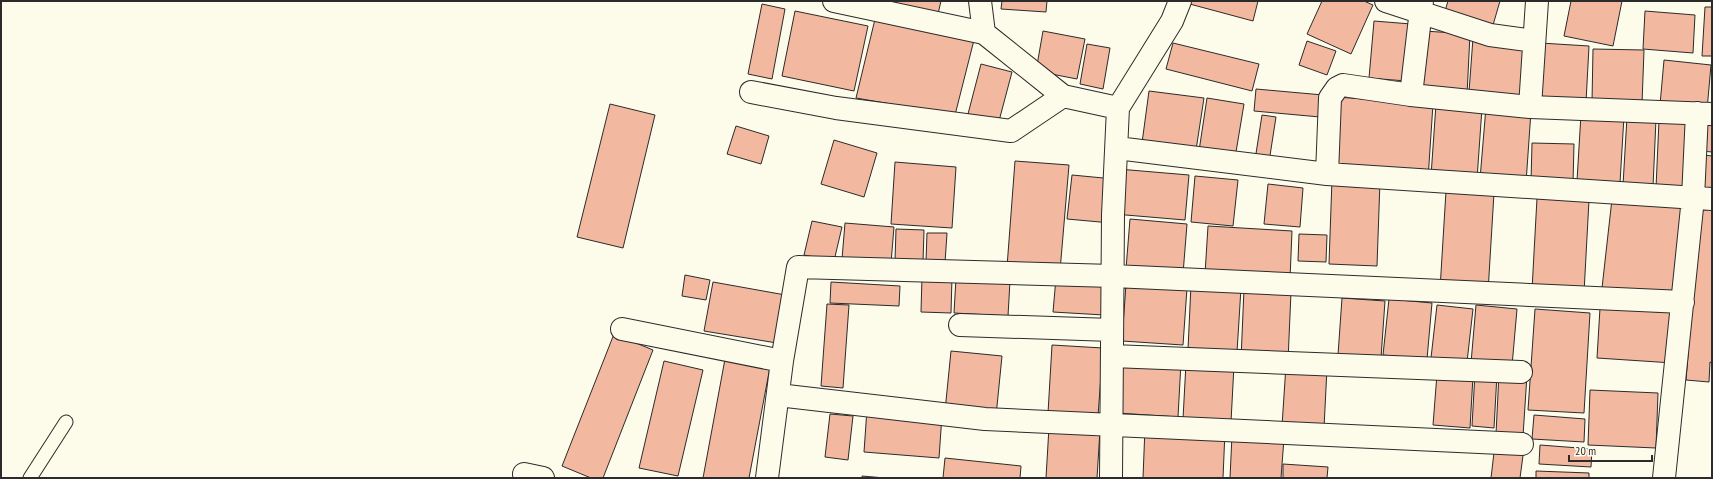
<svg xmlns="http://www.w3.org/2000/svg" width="1713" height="479" font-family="'PT Sans Narrow',sans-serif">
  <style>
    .building { fill: #f2b8a0; stroke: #2b2b2b }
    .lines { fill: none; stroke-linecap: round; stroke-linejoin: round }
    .lane-casing { stroke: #2b2b2b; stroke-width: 15 }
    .street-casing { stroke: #2b2b2b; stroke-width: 24 }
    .lane { stroke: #fdfbea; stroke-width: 13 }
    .street { stroke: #fdfbea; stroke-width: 22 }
  </style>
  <rect width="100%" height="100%" fill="#fdfbea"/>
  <!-- building -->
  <path class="building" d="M 864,1 L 941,1 L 938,14 Z
    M 1002,1 L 1047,1 L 1046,12 L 1001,9 Z
    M 1187,1 L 1258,1 L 1253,21 L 1186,3 Z
    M 1322,1 L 1364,1 L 1373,5 L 1351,54 L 1307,34 Z
    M 1448,1 L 1500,1 L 1491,32 L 1443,18 Z
    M 1571,1 L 1622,1 L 1613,46 L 1564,36 Z
    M 762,4 L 785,9 L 772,79 L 748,74 Z
    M 1705,7 L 1712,7 L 1712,56 L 1702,56 Z
    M 795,11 L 868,26 L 854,91 L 782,76 Z
    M 1645,11 L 1695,15 L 1693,53 L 1643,49 Z
    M 876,15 L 974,40 L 955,115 L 856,98 Z
    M 1374,21 L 1411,24 L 1406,81 L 1369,78 Z
    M 1043,31 L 1085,39 L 1077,79 L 1036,71 Z
    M 1424,31 L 1470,34 L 1467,95 L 1420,93 Z
    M 1473,38 L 1527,42 L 1523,96 L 1469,92 Z
    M 1307,41 L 1336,51 L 1327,75 L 1299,65 Z
    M 1173,43 L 1259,64 L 1252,91 L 1166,69 Z
    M 1540,43 L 1589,46 L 1586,102 L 1537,99 Z
    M 1087,44 L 1110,48 L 1103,89 L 1080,84 Z
    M 1593,49 L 1644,50 L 1642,104 L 1592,102 Z
    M 1664,60 L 1711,65 L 1707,110 L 1660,105 Z
    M 981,64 L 1012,72 L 999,121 L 968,114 Z
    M 1256,89 L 1323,95 L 1320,117 L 1254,111 Z
    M 1149,91 L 1204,98 L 1196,150 L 1142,143 Z
    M 1336,97 L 1433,104 L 1428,179 L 1331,173 Z
    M 1207,98 L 1244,104 L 1235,158 L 1199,151 Z
    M 610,104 L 655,115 L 623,248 L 577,237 Z
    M 1436,104 L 1482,108 L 1477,179 L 1431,176 Z
    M 1486,107 L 1531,111 L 1526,183 L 1480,179 Z
    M 1581,114 L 1624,116 L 1620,183 L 1577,181 Z
    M 1262,115 L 1276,117 L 1269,162 L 1255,160 Z
    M 1627,117 L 1656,119 L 1653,187 L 1623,185 Z
    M 1703,119 L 1712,120 L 1712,152 L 1701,151 Z
    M 1659,120 L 1691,121 L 1687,189 L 1656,188 Z
    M 736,126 L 769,136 L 761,164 L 727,154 Z
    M 834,140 L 877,153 L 864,197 L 821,184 Z
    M 1532,143 L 1574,144 L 1573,183 L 1531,182 Z
    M 1704,155 L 1712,156 L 1712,188 L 1701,187 Z
    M 1015,161 L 1069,165 L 1060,271 L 1007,267 Z
    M 895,162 L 956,167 L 952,228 L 891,224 Z
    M 1118,169 L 1189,175 L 1185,220 L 1114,214 Z
    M 1072,175 L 1114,179 L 1111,223 L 1067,219 Z
    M 1195,176 L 1238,180 L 1233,226 L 1191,222 Z
    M 1332,179 L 1380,181 L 1377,266 L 1329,264 Z
    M 1268,184 L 1303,188 L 1300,227 L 1264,224 Z
    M 1446,191 L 1494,193 L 1488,292 L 1440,289 Z
    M 1537,198 L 1589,200 L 1584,293 L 1532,290 Z
    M 1612,199 L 1683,207 L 1674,295 L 1602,288 Z
    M 1700,207 L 1712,207 L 1712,363 L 1710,362 L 1709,382 L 1686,380 Z
    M 1130,219 L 1187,224 L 1183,274 L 1126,269 Z
    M 812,221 L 842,227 L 834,261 L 804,255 Z
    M 845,223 L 894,227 L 891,263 L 842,259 Z
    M 1208,226 L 1292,231 L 1290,279 L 1205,274 Z
    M 896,229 L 924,230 L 923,262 L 895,261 Z
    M 927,233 L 947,233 L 945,263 L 926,262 Z
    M 1299,234 L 1327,235 L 1326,262 L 1298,261 Z
    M 685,275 L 710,280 L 706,300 L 682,296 Z
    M 922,276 L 952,277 L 951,313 L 921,312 Z
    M 956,278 L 1010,281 L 1008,316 L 954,313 Z
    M 1056,278 L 1109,282 L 1104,315 L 1053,312 Z
    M 713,282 L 791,296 L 783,344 L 704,331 Z
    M 831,282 L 900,286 L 899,306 L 830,303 Z
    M 1126,284 L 1187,288 L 1183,345 L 1122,341 Z
    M 1191,285 L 1241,288 L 1237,352 L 1188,349 Z
    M 1244,289 L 1291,292 L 1288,361 L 1241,359 Z
    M 1342,298 L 1385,301 L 1381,358 L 1338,355 Z
    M 1389,299 L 1432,303 L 1427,359 L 1383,355 Z
    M 827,304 L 849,305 L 843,388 L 821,386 Z
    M 1437,305 L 1473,309 L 1467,362 L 1431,358 Z
    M 1476,305 L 1517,309 L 1512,366 L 1471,363 Z
    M 1600,308 L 1676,313 L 1673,363 L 1597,358 Z
    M 1535,309 L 1590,313 L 1584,413 L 1528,410 Z
    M 614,334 L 653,350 L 603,478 L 591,478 L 562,466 Z
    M 1052,345 L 1103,348 L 1098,416 L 1048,413 Z
    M 951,351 L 1002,356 L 996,416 L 945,411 Z
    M 1122,358 L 1181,362 L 1178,417 L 1118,413 Z
    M 725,359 L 770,367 L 749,478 L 703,478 Z
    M 664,361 L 703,370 L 678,476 L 639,468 Z
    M 1186,363 L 1234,365 L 1231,422 L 1183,419 Z
    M 1286,365 L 1327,368 L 1324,428 L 1282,426 Z
    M 1475,373 L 1497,374 L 1494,428 L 1472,426 Z
    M 1499,373 L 1527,375 L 1523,436 L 1496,434 Z
    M 1437,374 L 1473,376 L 1470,428 L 1433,425 Z
    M 1590,390 L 1658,393 L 1656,448 L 1588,445 Z
    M 867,409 L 942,415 L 939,458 L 864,452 Z
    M 830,414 L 853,416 L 848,460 L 825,457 Z
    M 1534,415 L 1585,419 L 1584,442 L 1532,439 Z
    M 1049,427 L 1100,430 L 1097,478 L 1046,478 Z
    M 1145,427 L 1225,431 L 1223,478 L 1143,478 Z
    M 1232,435 L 1284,438 L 1281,478 L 1230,478 Z
    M 1495,444 L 1524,448 L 1520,478 L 1491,478 Z
    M 1540,445 L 1592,449 L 1591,467 L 1539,464 Z
    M 945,458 L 1021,466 L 1020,478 L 943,478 Z
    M 1283,464 L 1328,467 L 1327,478 L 1283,478 Z
    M 1536,471 L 1589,473 L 1589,478 L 1536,478 Z
    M 862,476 L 885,478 L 862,478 Z"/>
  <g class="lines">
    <!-- lane casing -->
    <g class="lane-casing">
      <path id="lane" d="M 30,478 L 66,422"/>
    </g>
    <!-- street casing -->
    <g class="street-casing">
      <path id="street" d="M 834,1 L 984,33 L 1063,96 L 1118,108
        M 980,1 L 984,33
        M 1386,1 L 1490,35 L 1534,41
        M 751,92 L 836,108 L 1011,131 L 1063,96
        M 1411,95 L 1422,1
        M 1530,107 L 1537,1
        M 1117,148 L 1327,174 L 1712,199
        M 1327,174 L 1330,98 L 1337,88 L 1343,85 L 1411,95 L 1530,107 L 1712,114
        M 960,325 L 1112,330
        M 622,329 L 782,361
        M 1112,356 L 1521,372
        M 778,395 L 985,419 L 1522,444
        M 524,474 L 543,478
        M 767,478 L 782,361 L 798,267 L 1113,276 L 1683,302
        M 1111,478 L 1113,215 L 1118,108 L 1172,21 L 1180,1
        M 1664,478 L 1693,198 L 1697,113"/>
    </g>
    <!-- lane -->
    <use href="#lane" class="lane"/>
    <!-- street -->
    <use href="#street" class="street"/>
  </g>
  <!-- border -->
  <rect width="1713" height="479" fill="none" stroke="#2b2b2b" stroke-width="4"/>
  <!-- scale -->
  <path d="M1569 455v6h83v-6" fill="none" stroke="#2b2b2b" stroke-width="2"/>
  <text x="1575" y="455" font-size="12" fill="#2b2b2b" stroke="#fdfbea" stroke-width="3" paint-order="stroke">20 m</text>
</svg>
